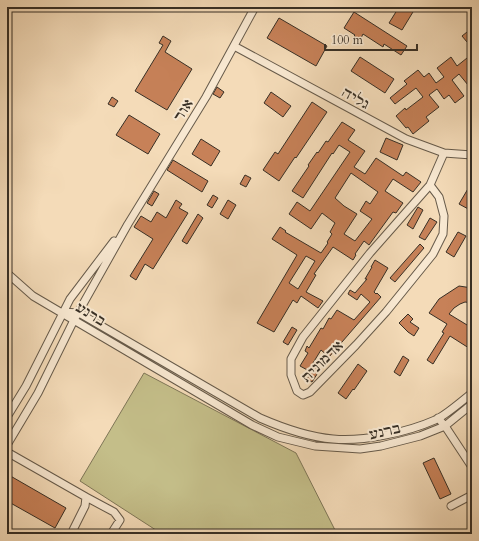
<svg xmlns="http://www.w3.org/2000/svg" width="479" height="541" font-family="Cardo,'Frank Ruhl Libre',serif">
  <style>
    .green { fill: #c4be89; stroke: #7e7657 }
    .building { fill: #c78158; stroke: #372f25; fill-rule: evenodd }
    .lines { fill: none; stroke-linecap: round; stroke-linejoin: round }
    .minor-casing { stroke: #665a4a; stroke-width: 9 }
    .minor { stroke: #f8e8d1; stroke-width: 7 }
    .labels { text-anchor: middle; stroke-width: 4; stroke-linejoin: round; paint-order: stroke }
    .street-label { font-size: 14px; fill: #372f25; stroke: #f8e8d1 }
  </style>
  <rect width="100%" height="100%" fill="#f4dbb8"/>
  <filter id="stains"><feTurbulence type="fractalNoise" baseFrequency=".005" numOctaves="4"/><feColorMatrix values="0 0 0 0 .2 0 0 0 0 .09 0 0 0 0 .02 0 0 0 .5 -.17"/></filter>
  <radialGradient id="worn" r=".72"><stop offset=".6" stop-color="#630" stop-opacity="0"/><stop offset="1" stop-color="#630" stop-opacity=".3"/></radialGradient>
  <!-- green -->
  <path class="green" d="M 144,373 L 296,453 L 337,534 L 162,534 L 80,481 Z"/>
  <!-- building -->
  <path class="building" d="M 399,7 L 416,7 L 402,30 L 389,23 Z
    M 354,12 L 407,46 L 401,55 L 384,44 L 383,47 L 363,34 L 360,40 L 354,36 L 355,35 L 344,28 Z
    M 279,18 L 327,46 L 316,66 L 267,38 Z
    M 472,28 L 472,37 L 467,42 L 462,36 Z
    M 163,36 L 171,41 L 165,52 L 192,69 L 167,110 L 135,91 L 163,45 L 159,43 Z
    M 472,54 L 472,81 L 468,85 L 459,74 L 452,80 L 464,96 L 455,103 L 449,95 L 444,99 L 437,89 L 429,95 L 439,107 L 426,117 L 429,121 L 413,134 L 408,127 L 406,128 L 396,116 L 405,108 L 406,110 L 423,97 L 416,88 L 395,104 L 390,98 L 407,84 L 404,81 L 418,70 L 424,77 L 429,73 L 436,83 L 444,77 L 437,68 L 451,57 L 457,66 Z
    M 360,57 L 394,79 L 385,93 L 351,71 Z
    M 217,87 L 224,92 L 220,98 L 213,94 Z
    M 271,92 L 291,106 L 283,117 L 264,103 Z
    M 112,97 L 118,101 L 114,107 L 108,104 Z
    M 312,102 L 327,112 L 296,158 L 295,157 L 279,181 L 263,170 L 275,152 L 278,154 Z
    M 129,115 L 160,134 L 148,154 L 116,135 Z
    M 342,122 L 355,130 L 348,140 L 365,151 L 354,167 L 365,174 L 376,158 L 403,176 L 406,172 L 421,182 L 413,192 L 393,179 L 385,191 L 403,203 L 396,213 L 393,212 L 369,245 L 364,241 L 355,254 L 356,255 L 353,260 L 333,247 L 314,274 L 316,275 L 306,292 L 323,301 L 318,308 L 301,296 L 297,303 L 293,300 L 274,332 L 257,323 L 297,255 L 272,239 L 280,227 L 286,231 L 285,232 L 321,253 L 328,243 L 327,242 L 332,234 L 330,232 L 335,223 L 322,213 L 311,229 L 289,214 L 297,202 L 310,211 L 350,152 L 339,145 L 333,154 L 332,153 L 303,198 L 292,191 L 309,166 L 308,165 L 317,152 L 318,153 L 326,141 L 328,142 ZM 351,173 L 378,192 L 370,204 L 366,201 L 360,211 L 372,219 L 355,241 L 344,234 L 357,214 L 344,206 L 335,198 ZM 306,256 L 315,261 L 298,289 L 289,283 Z
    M 386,138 L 403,145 L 397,160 L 380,152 Z
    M 201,139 L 220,151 L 211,166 L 192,154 Z
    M 173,160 L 208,181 L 202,192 L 167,170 Z
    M 245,175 L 251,178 L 246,187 L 240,184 Z
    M 469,187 L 472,189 L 472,211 L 459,204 Z
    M 154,191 L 159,194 L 152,206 L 147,203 Z
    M 213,195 L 218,198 L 212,208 L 207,205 Z
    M 176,200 L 182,204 L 179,208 L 188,213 L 153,269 L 145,264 L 136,280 L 130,276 L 153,239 L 134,227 L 141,216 L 151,222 L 157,212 L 166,218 Z
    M 228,200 L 236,205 L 228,219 L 220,214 Z
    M 418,207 L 423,210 L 413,229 L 407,225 Z
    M 198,214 L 203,218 L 187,244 L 182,241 Z
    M 430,218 L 437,222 L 425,240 L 419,237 Z
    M 458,232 L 466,236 L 454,257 L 446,252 Z
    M 420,244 L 424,248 L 395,282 L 390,278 Z
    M 375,260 L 388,268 L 374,292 L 376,294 L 377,293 L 381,297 L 329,357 L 321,350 L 313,363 L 321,368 L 312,382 L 307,379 L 311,372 L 300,366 L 308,353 L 305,351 L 307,346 L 309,348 L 321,328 L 323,329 L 329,318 L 331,319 L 337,310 L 354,320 L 370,302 L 361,294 L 357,300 L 348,294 L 350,290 L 355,293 L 367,279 L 365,279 L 372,267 L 371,267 Z
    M 459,286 L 472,288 L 472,303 L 465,302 L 460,304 L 454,308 L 449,314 L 472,328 L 472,350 L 450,336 L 433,364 L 427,360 L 444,333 L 442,332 L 447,324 L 429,313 L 439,299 Z
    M 408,314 L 413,319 L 410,322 L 419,328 L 414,336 L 408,332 L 399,323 Z
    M 292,327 L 297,330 L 288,345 L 283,342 Z
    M 403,356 L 409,360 L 400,376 L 394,372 Z
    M 358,364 L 367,371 L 354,390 L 353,389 L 346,399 L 338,393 Z
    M 434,458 L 451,494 L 440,499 L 423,463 Z
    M 7,474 L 66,508 L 55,528 L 7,501 Z"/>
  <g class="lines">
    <!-- minor casing -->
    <g class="minor-casing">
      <path id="minor" d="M 234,46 L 406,139 L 444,153 L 472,155
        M 430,185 L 439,197 L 444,216 L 443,234 L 433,254 L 386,312 L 356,345 L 310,392 L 303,395 L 297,391 L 291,375 L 291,359 L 303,337 L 370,253 L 430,185 L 444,153
        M 7,273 L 33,296 L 252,425 L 278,437 L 315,446 L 360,449 L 381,446 L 420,436 L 445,426 L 472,404
        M 62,312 L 79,313 L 260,418 C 283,428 307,437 333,439 C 363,442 408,432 435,420 C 445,416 463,400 472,393
        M 7,417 L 26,386 L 70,299 L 114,241
        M 438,418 L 445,426 L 472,467
        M 7,445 L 38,393 L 74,320 L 128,224 L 206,97 L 255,7
        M 7,452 L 86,497 L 85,506 L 73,530
        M 86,497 L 114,512 L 120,520 L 111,534
        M 451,506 L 472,495"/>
    </g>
    <!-- minor -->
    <use href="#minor" class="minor"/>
  </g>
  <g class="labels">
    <!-- street labels -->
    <g class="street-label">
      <text transform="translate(356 98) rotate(29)" y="5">גליה</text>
      <text transform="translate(183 110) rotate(-58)" y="5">אור</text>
      <text transform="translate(91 314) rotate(31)" y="5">ברנע</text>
      <text transform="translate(322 361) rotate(-45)" y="5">אדמונית</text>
      <text transform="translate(385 431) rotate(-13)" y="5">ברנע</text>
    </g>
  </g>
  <!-- margin -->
  <rect width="479" height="541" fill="none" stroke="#f4dbb8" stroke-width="24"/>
  <rect x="8" y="8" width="463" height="525" fill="none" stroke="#372f25" stroke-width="2"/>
  <rect x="12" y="12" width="455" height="517" fill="none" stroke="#372f25"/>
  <!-- scale -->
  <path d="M325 44v6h92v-6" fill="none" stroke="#372f25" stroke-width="2"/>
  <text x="331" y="44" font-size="12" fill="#372f25" stroke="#f8e8d1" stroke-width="3" paint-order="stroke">100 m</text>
  <rect width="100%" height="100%" filter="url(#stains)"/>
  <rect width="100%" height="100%" fill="url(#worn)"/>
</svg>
